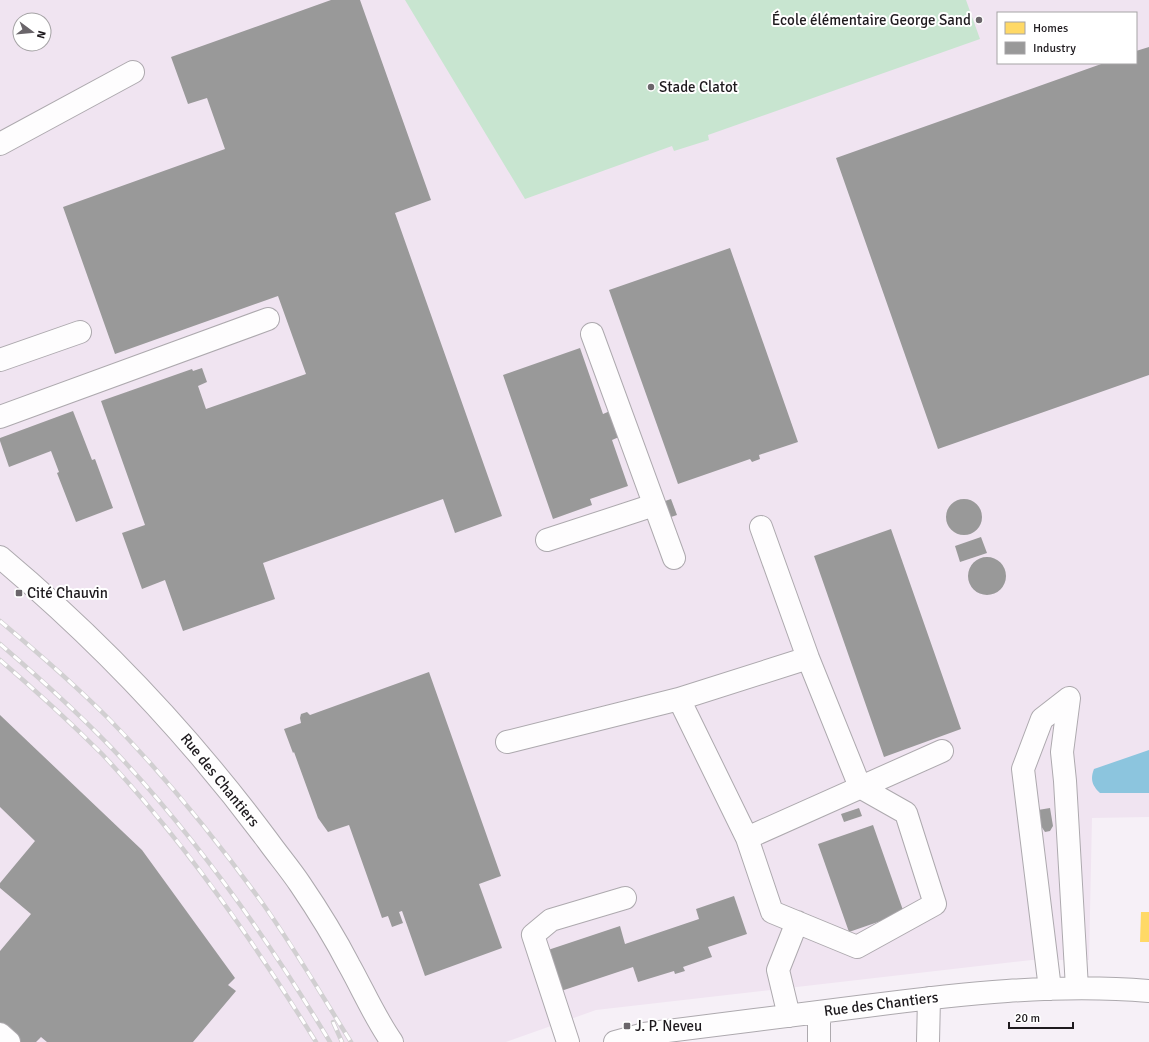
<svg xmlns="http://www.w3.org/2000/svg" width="1149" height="1042" font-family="Signika,sans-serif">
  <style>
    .built { fill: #f0e4f1; fill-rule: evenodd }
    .green { fill: #c8e5d0 }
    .water { fill: #8cc5de }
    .homes { fill: #ffd966 }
    .industry { fill: #999 }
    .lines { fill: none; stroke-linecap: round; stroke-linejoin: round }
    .minor-casing { stroke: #ada9ae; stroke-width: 24 }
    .minor { stroke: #fefdfe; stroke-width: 22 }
    .rail-casing { stroke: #d1cfd1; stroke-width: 4.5 }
    .rail { stroke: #fff; stroke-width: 3; stroke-dasharray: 9; stroke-linecap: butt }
    .poi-dot { fill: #6a656a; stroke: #fff; stroke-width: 1.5 }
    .labels { text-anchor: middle; stroke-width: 4; stroke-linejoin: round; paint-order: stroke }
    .poi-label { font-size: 15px; fill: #1e1a1e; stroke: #fff; text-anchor: start }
    .street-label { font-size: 15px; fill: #1e1a1e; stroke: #fff }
  </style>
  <rect width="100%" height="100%" fill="#f6f0f7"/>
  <!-- built -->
  <path class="built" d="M 0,0 L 1149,0 L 1149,817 L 1092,818 L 1089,960 L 1032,960 L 596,1010 L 506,1042 L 0,1042 ZM 998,13 L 1136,13 L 1136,63 L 998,63 ZM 20,20 L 44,20 L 44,44 L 20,44 Z"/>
  <!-- green -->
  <path class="green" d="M 405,0 L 966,0 L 980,39 L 708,135 L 709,140 L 674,151 L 672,146 L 525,199 Z"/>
  <!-- water -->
  <path class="water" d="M 1149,750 L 1149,793 L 1100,793 C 1092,786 1090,779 1094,769 Z"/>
  <!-- homes -->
  <path class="homes" d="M 1141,912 L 1149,912 L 1149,942 L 1140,942 Z"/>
  <!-- industry -->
  <path class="industry" d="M 331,0 L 360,0 L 431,200 L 395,213 L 502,516 L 455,533 L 443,499 L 263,563 L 275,599 L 183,631 L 165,580 L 142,589 L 122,533 L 145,525 L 101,401 L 192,369 L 193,371 L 202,368 L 207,382 L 198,386 L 206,409 L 306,374 L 278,296 L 115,354 L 63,207 L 225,149 L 207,98 L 188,104 L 171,57 Z
    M 1149,47 L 1149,375 L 938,449 L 836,158 L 1104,63 L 1136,63 L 1136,51 Z
    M 730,248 L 798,442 L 759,455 L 760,459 L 752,462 L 750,459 L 678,484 L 609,290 Z
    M 580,348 L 603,414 L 610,411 L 619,437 L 612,440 L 628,486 L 590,499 L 592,505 L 553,519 L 503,375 Z
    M 73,411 L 92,460 L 95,459 L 113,508 L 76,522 L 57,473 L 59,472 L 51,451 L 9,467 L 0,441 L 0,438 Z
    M946 517a18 18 0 1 1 36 0a18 18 0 1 1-36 0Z
    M 671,499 L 677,515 L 668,518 L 662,502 Z
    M 891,529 L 961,729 L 884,757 L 814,556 Z
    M 981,537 L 987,553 L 960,562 L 955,546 Z
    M968 576a19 19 0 1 1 38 0a19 19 0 1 1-38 0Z
    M 429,672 L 501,876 L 479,884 L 502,948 L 425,976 L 402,911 L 399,912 L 403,923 L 392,927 L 388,916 L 382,918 L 349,825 L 328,832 L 318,818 L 294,752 L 293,753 L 284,729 L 301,723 L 300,718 L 301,714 L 307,712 L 310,715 Z
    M 0,715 L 142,850 L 235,978 L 228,985 L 236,991 L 193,1042 L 47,1042 L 41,1037 L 36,1042 L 21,1042 L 0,1025 L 0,951 L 31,914 L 0,888 L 0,883 L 35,841 L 0,807 Z
    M 859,808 L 862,816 L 844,822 L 841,814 Z
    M 1050,808 L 1053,826 L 1050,831 L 1045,832 L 1041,826 L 1038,810 Z
    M 873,825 L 904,913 L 849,932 L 818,844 Z
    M 734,896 L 747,934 L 708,947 L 712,957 L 683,967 L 685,971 L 675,974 L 674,971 L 638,982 L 633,967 L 558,992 L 545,951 L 620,926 L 625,944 L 699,919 L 696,909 Z"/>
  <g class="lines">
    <!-- minor casing -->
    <g class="minor-casing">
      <path id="minor" d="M 0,144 L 133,72
        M 592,334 L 674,558
        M 0,360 L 80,332
        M 0,417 L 268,319
        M 547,540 L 654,505
        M 0,557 C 100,641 190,736 268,841 C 278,855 290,869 300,884 C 317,909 335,938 349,965 C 363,990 375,1018 392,1042
        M 1069,698 L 1062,752 L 1065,781 L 1077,988
        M 679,699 L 808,658
        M 507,742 L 679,699 L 747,838 L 772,912 L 857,947 L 935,904 L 906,813 L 860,787 L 808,658 L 761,527
        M 747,838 L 942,751
        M 1050,989 L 1023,769 L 1042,719 L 1069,698
        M 789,1016 L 778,970 L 797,922
        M 0,1034 L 9,1042
        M 568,1042 L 533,935 L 551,920 L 625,898
        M 615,1042 L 644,1034 C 718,1025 792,1015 866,1006 C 959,994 1055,983 1149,991
        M 819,1042 L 819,1012
        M 928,1042 L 929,998"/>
    </g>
    <!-- minor -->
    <use href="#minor" class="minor"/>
    <!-- rail casing -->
    <g class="rail-casing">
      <path id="rail" d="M 0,621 C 37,652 74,684 108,718 C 165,776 216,839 263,904 C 295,949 322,996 351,1042
        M 0,644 C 43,681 85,719 123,760 C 202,846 270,942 330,1042
        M 0,660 C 35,690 69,721 102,754 C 184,841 253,940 316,1042
        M 333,1022 L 342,1042"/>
    </g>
    <!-- rail -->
    <use href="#rail" class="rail"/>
  </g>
  <!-- markers -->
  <g class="poi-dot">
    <circle cx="979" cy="20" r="4"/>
    <circle cx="651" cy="87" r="4"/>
    <rect x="15" y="589" width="8" height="8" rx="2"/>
    <rect x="623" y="1022" width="8" height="8" rx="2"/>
  </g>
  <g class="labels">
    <!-- poi labels -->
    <g class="poi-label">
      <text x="971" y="25" text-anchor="end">École élémentaire George Sand</text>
      <text x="659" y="92">Stade Clatot</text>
      <text x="27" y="598">Cité Chauvin</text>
      <text x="635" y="1031">J. P. Neveu</text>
    </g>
    <!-- street labels -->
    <g class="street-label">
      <text transform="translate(220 780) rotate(51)" y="5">Rue des Chantiers</text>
      <text transform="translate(881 1004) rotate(-7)" y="5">Rue des Chantiers</text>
    </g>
  </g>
  <!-- legend -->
  <rect x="997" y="12" width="140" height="52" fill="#ffffff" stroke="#a5a3a5"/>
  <rect x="1005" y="22" width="20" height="12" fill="#ffd966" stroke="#a5a3a5"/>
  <text x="1033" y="32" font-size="12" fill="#1e1a1e">Homes</text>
  <rect x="1005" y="42" width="20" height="12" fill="#999999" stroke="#a5a3a5"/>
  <text x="1033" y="52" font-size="12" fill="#1e1a1e">Industry</text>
  <!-- north arrow -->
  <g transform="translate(32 32) rotate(106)"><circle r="19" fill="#ffffff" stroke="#a5a3a5"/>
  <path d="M0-3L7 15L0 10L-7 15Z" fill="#6a656a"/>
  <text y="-6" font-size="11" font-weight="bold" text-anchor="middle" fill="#1e1a1e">N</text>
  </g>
  <!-- scale -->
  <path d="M1009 1022v6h64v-6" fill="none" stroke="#1e1a1e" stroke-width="2"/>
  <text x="1015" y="1022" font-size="12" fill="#1e1a1e" stroke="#ffffff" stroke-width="3" paint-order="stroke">20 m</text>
</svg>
